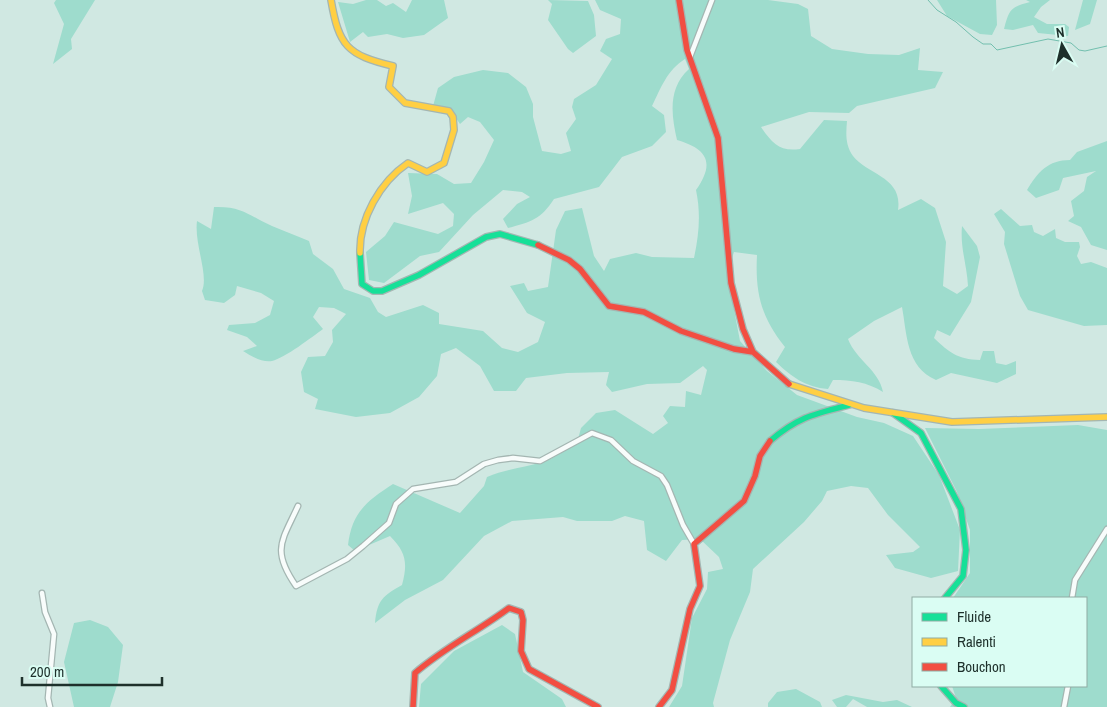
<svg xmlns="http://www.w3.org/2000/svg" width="1107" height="707" font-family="'Archivo Narrow',sans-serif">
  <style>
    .green { fill: #9edccd }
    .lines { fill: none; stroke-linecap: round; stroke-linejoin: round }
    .stream { stroke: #72bfae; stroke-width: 1 }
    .street-casing { stroke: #a4b6b2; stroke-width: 7 }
    .fast-casing { stroke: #a4b6b2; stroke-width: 8 }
    .slow-casing { stroke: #a4b6b2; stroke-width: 8 }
    .jam-casing { stroke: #a4b6b2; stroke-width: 8 }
    .street { stroke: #f8fcfb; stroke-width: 4.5 }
    .fast { stroke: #16e098; stroke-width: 5.5 }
    .slow { stroke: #ffcf43; stroke-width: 5.5 }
    .jam { stroke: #f24e42; stroke-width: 5.5 }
  </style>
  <rect width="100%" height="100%" fill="#d0e8e2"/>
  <!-- green -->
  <path class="green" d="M 56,0 L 95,0 L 71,39 L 72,49 L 53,64 L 64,24 L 54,3 Z
    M 366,0 L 377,0 L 386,6 L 393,3 L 406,12 L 412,0 L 444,0 L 448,18 L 424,35 L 403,38 L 387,34 L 368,37 L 363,32 L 350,42 L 338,2 L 353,4 Z
    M 548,0 L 588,1 L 594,15 L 596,36 L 573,53 L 568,49 L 548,20 L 552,4 Z
    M 595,0 L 768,0 L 798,4 L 808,9 L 811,36 L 832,49 L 868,54 L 899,55 L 920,48 L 918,70 L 943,72 L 935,88 L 857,106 L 849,113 L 809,112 L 761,127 C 772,143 780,152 800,149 L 824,120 L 847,121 C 846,133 845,145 853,156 C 868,175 903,177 898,210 L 921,199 L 935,208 L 946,242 L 943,286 L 957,294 L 968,286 C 967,265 960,248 962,226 L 977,246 L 980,257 L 971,302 L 950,336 L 937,330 L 934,338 C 950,353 957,359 980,360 L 983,351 L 994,351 L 996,363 L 1006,365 L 1016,361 L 1016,374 L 997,383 L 951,373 L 936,380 C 906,367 907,334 902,307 L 874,321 L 848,339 C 856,360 879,370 883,392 C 867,382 852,380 833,380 L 828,389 C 805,387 792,377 776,362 L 785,347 C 761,317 755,293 757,255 L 734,252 L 727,273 L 740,341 L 767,371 L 797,395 L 857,417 L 884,423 L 913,436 L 939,475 L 960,530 L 958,571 L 931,578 L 895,568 L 886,555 L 913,552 L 920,547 L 888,515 L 868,488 L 851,486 L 827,491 L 822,501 L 804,522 L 753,569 L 750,592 L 730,640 L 713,703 L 714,707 L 669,707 L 682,686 L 692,618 L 707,589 L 708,572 L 723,569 L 719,557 L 700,539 L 682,540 L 666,561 L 647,550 L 644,521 L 625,516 L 612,521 L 577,521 L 563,517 L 512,521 L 484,536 L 443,580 L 405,600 L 375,623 C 377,600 383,596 402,585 C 408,563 406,552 390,536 L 355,551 L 348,545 C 352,512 367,501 393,484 L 460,513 L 484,486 L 487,477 C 505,469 523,468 542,462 C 554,459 566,449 577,443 L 581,428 L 596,413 L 615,410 L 653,434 L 668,423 L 663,416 L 670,406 L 685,407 L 686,391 L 701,395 L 707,370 L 703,366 L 680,383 L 647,384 L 612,392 L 606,385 L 609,372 L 567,373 L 526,378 L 516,391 L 494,391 L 480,366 L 456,348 L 441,354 L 437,376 L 419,397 L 390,413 L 356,417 L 315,409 L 318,399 L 304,392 L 301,372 L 308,357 L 325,356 L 333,342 L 332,330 L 346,314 L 334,308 L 319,307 L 313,317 L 323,329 C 312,337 285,358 272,361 C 263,363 251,356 243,351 L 257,346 L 247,337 L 227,330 L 229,325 L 255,323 L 270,315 L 274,301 L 261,293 L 237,286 L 235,295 L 224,303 L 205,300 L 202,291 C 209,275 194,244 197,221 L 211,229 L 214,207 C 243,206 249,216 272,226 C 284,231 297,236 309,241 L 313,254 L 333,269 L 344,289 L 370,298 L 378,312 L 386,317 L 423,305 L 439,313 L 439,324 L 483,331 L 502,348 L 518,352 L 538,342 L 545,322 L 527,313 L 510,286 L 524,283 L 528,291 L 548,287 L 556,230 L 565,211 L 582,208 L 594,256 L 604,271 L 610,259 L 636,253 L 652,257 L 694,258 C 699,234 701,214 696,190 C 715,163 708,149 677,140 C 671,114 668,88 689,69 L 685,59 C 667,70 661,88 652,106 L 664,115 L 666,132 L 652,146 L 622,157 L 599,187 L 554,199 C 541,219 531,222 508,228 L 503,219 L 517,204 L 530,197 L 522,192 L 503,190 L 473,215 L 439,252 L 420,256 L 384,283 L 369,280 L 366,252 L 385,236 L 394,222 L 438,234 L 453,226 L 454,214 L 443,203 L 408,214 L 412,196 L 408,173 L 437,174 L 454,184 L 471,183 L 484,162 L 494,140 L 480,122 L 468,117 L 460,124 C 453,112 447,109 433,106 L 438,88 L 454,77 L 483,70 L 508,73 L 526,87 L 533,104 L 533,117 L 542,151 L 561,154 L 571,151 L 566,133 L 576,119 L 572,107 L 574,99 L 596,85 L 612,59 L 600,51 L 606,39 L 620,34 L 621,19 L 600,10 Z
    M 937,0 L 996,0 L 997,25 L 992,35 L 980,34 L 947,16 Z
    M 1026,0 L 1050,0 L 1041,7 L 1034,17 L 1047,24 L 1065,24 L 1069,27 L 1068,36 L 1038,33 L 1033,25 L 1013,30 L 1004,29 C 1009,10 1010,7 1030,2 Z
    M 1083,0 L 1097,0 L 1090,24 L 1075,30 Z
    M 1107,141 L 1107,250 L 1091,245 L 1081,227 L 1068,221 L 1074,216 L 1071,201 L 1084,191 L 1087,177 L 1096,171 L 1063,178 L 1059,190 L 1036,198 L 1027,190 C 1038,172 1048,160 1070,160 L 1077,152 Z
    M 1001,209 L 1020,226 L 1032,225 L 1034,232 L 1043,236 L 1055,229 L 1056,238 L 1065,242 L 1079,242 L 1080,247 L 1077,256 L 1081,264 L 1091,262 L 1107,268 L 1107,325 L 1084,326 L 1028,310 L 1020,296 L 1004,244 L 1005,232 L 994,214 Z
    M 1078,425 L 1107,430 L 1107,707 L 950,707 L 956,698 L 952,686 L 1086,686 L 1086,598 L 953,598 L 970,573 L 970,530 L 957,492 L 925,428 L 979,429 Z
    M 90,620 L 108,627 L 123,645 L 118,682 L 110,707 L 74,707 L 64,662 L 74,623 Z
    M 502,625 L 515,634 L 523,672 L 562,699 L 566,707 L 419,707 L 421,684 L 454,651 Z
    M 796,689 L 820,702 L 822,707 L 768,707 L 768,703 L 777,692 Z
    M 846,695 L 883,702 L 897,700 L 912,707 L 867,707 L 853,699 L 846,707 L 837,707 L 832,700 Z"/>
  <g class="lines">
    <!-- stream -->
    <path class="stream" d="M 928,0 L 937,10 L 956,22 L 973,37 L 983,44 L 991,44 L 997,50 L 1048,39 L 1071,43 L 1079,50 L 1085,51 L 1107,46"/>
    <!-- street casing -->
    <g class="street-casing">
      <path id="street" d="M 690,57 L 712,0
        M 298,506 C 282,541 271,550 296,586 L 347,559 L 363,546 L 389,523 L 396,504 L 413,489 L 456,482 L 484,464 L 498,460 L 513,458 L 540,461 L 592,433 L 611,440 L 633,461 L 661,476 L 667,485 L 683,525 L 694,544
        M 42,593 L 45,612 L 54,634 L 48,698 L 50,707
        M 1072,598 L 1075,580 L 1107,529
        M 1064,707 L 1068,686"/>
    </g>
    <!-- fast casing -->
    <g class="fast-casing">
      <path id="fast" d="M 360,253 L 362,284 L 373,291 L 382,291 L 419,275 L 486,237 L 500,234 L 538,245
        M 893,413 L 921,433 L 961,509 L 966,550 L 963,576 L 945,598
        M 770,441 C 798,417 814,414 849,405
        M 941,686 L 956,703 L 964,707"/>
    </g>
    <!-- slow casing -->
    <g class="slow-casing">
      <path id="slow" d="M 331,0 C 339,46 347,55 393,66 L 389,87 L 405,103 L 449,111 L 453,117 L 454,130 L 444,163 L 427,172 L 408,163 C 380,182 359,219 360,253
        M 789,384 L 864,408 L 952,422 L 1107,417"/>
    </g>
    <!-- jam casing -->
    <g class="jam-casing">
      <path id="jam" d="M 679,0 L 687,50 L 718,138 L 731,283 L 743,329 L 753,352 L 789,384
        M 538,245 L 569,260 L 580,269 L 609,306 L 644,312 L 681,331 L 734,349 L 753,352
        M 413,707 L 415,673 C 444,648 478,631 509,608 L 521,612 L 523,620 L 521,651 L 529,669 L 598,707
        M 659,707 L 672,690 L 690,609 L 700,586 L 694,544 L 744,501 L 755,476 L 760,456 L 770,441"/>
    </g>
    <!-- street -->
    <use href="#street" class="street"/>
    <!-- fast -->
    <use href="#fast" class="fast"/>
    <!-- slow -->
    <use href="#slow" class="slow"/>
    <!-- jam -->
    <use href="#jam" class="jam"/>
  </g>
  <!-- legend -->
  <rect x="912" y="597" width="175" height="90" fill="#dafdf3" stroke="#8faba3"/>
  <rect x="922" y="613" width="25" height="8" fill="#16e098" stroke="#8faba3"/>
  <text x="957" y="622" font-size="15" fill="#1e302b">Fluide</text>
  <rect x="922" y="638" width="25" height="8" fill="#ffcf43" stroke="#8faba3"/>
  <text x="957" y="647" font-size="15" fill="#1e302b">Ralenti</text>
  <rect x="922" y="663" width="25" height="8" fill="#f24e42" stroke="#8faba3"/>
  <text x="957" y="672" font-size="15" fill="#1e302b">Bouchon</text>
  <!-- north arrow -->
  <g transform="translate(1062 45) rotate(352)" stroke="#dafdf3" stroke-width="4" paint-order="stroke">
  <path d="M0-4L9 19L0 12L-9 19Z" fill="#1e302b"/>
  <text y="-8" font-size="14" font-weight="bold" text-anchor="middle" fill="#1e302b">N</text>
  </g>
  <!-- scale -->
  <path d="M22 677v8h140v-8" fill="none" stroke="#1e302b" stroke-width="2.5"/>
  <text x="30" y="677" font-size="15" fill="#1e302b" stroke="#dafdf3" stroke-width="4" paint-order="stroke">200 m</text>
</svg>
